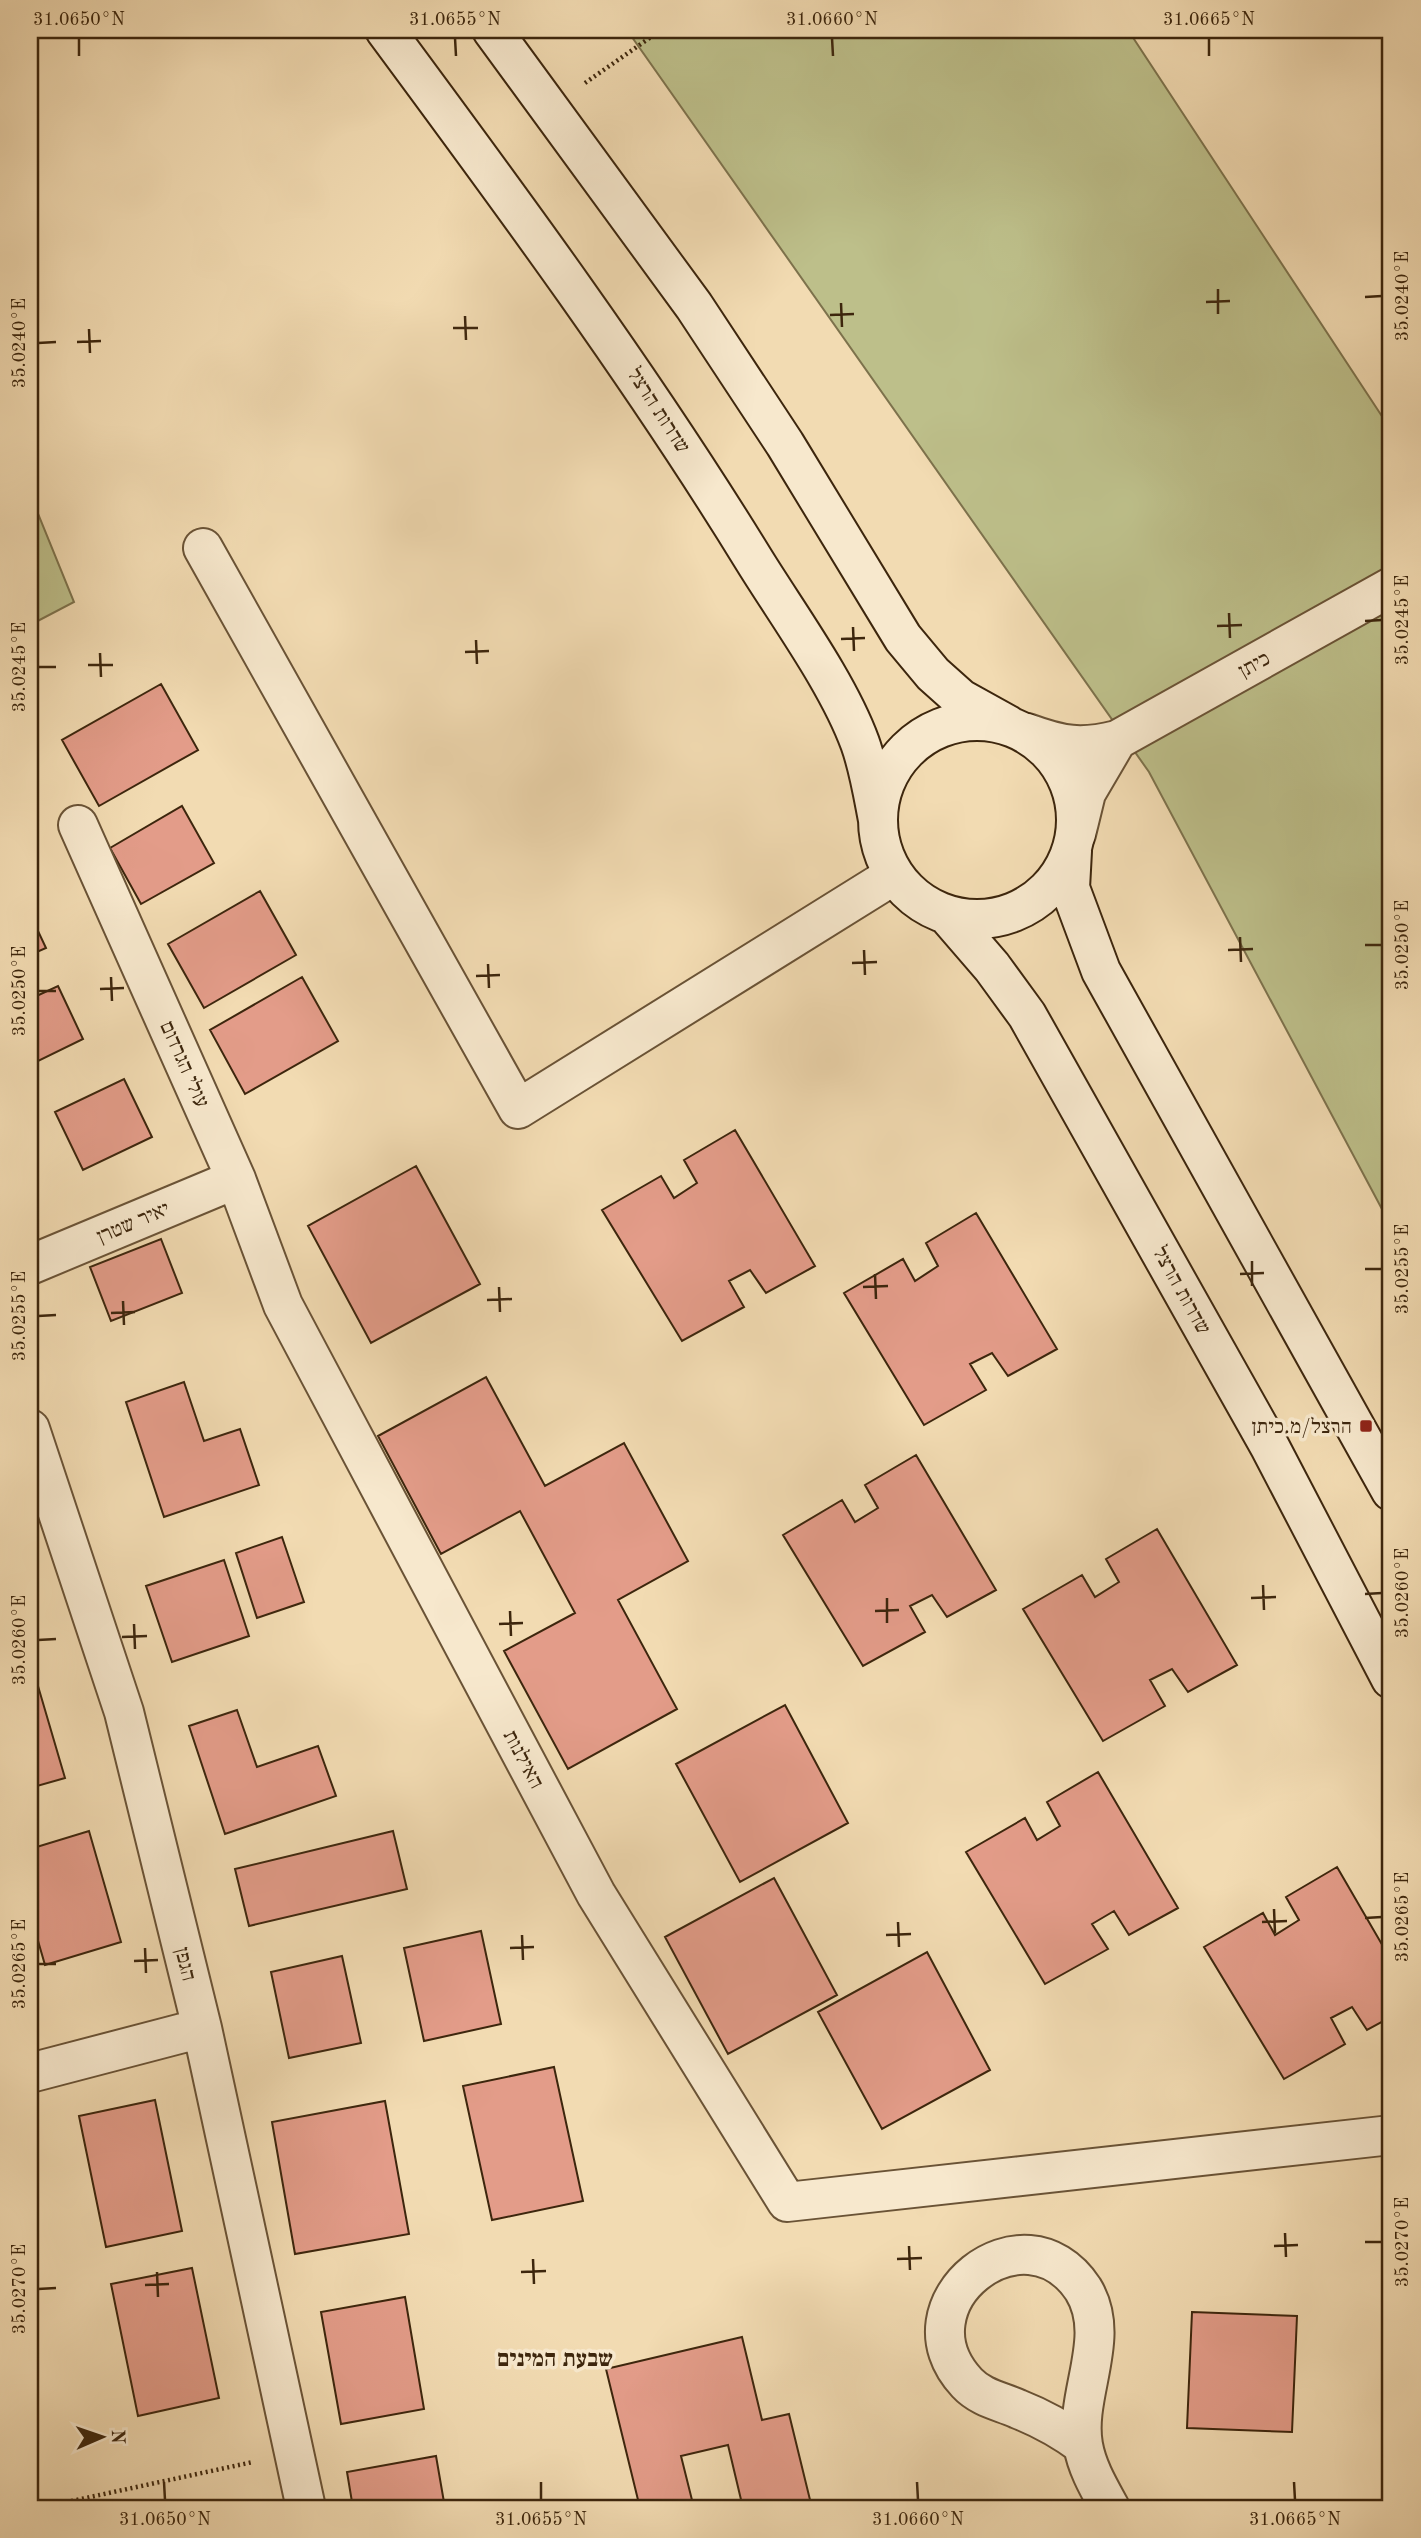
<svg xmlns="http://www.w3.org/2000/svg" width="1421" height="2538" font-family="'Old Standard TT','Frank Ruhl Libre',serif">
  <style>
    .green { fill: #bdbf8a; stroke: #7d724c; stroke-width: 2 }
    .building { fill: #e39c89; stroke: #3d260d; stroke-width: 2 }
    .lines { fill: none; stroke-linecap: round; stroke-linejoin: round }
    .minor-casing { stroke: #6a5336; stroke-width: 42 }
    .secondary-casing { stroke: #3d260d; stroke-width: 42 }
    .path { stroke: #3d260d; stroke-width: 4.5; stroke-dasharray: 2 3.5; stroke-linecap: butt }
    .minor { stroke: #f7e8cd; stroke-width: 38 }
    .secondary { stroke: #f7e8cd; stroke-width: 38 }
    .ticks { fill: none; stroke: #3d260d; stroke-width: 2.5 }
    .poi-dot { fill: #8f2418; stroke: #f7e8cd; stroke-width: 2.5 }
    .labels { text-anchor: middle; stroke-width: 7; stroke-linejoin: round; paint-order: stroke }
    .street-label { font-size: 21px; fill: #3d260d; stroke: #f7e8cd }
    .poi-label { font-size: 21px; fill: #3d260d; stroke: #f7e8cd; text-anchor: end }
    .neighbourhood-label { font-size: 23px; font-weight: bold; fill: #3d260d; stroke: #f7e8cd }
    .neatline { fill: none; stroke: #3d260d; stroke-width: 2.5 }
    .ticks-label { font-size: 18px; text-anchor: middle; fill: #3d260d }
  </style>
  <rect width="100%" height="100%" fill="#f2dbb2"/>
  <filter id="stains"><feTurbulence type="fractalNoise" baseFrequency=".00286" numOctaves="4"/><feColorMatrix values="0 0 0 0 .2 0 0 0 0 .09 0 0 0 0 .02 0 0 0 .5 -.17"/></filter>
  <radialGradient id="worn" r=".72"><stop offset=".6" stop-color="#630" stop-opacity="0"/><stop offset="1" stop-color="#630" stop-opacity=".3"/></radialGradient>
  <!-- green -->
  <path class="green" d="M 627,30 L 1128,30 L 1391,430 L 1391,1226 L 1149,772 Z
    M 30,494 L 74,602 L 30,625 Z"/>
  <!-- building -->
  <path class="building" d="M 161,684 L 198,750 L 99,806 L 62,740 Z
    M 182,806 L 214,863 L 141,904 L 110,848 Z
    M 260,891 L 296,955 L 204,1008 L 168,944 Z
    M 30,914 L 46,948 L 30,955 Z
    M 302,977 L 338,1041 L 245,1094 L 210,1030 Z
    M 58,986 L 83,1039 L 30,1065 L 30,999 Z
    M 124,1079 L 152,1137 L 83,1170 L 55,1112 Z
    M 735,1130 L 815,1266 L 766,1293 L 750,1270 L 729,1281 L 744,1307 L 682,1341 L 602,1210 L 661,1176 L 674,1198 L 697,1183 L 684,1160 Z
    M 416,1166 L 480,1284 L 371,1343 L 308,1226 Z
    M 976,1213 L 1057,1349 L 1008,1376 L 992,1353 L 970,1364 L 986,1390 L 924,1425 L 844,1293 L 903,1259 L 915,1281 L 938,1266 L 926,1243 Z
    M 161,1239 L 182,1293 L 111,1321 L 90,1267 Z
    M 486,1377 L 545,1486 L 624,1443 L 688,1561 L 618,1600 L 677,1709 L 568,1769 L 504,1651 L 575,1613 L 520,1511 L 441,1554 L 378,1436 Z
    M 184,1382 L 204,1441 L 240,1429 L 259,1485 L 164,1517 L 126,1402 Z
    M 916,1455 L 996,1590 L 947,1617 L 932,1595 L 910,1606 L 925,1632 L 863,1666 L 783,1535 L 842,1500 L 855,1522 L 878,1508 L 865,1485 Z
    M 1157,1529 L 1237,1665 L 1188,1692 L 1172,1669 L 1150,1680 L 1165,1706 L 1103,1741 L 1023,1609 L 1082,1575 L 1095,1597 L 1119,1582 L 1106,1559 Z
    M 282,1537 L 304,1602 L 257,1618 L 236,1553 Z
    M 224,1560 L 249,1636 L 172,1662 L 146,1586 Z
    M 33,1669 L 65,1778 L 30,1788 L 30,1670 Z
    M 785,1705 L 848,1823 L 740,1882 L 676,1764 Z
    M 237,1710 L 257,1767 L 318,1746 L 336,1796 L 225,1834 L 189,1726 Z
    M 1098,1772 L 1178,1908 L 1129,1935 L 1114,1911 L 1092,1924 L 1108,1949 L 1045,1984 L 966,1852 L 1025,1818 L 1037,1840 L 1060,1826 L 1047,1802 Z
    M 89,1831 L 121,1942 L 45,1965 L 30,1913 L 30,1849 Z
    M 393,1831 L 407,1889 L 249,1926 L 235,1869 Z
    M 1337,1867 L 1391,1960 L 1391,2017 L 1367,2030 L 1352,2007 L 1331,2018 L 1345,2044 L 1284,2079 L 1204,1947 L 1263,1913 L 1275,1935 L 1299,1920 L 1286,1897 Z
    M 774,1878 L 837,1995 L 728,2054 L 665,1937 Z
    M 481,1931 L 501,2024 L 424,2041 L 404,1948 Z
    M 927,1952 L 990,2070 L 882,2129 L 818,2012 Z
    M 342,1956 L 361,2043 L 289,2058 L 271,1972 Z
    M 554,2067 L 583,2201 L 492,2220 L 463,2086 Z
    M 155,2100 L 182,2231 L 106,2247 L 79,2116 Z
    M 385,2101 L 409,2234 L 295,2254 L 272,2122 Z
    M 192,2268 L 219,2398 L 138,2416 L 111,2284 Z
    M 405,2297 L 424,2409 L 341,2424 L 321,2312 Z
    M 1192,2312 L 1297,2316 L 1292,2432 L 1187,2428 Z
    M 742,2337 L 762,2420 L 789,2414 L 812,2508 L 743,2508 L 728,2445 L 681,2456 L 694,2508 L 640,2508 L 606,2369 Z
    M 436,2456 L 445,2508 L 353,2508 L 347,2472 Z"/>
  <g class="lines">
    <!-- minor casing -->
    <g class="minor-casing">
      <path id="minor" d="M 203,548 L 518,1109 L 894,875
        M 1027,733 C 1062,746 1081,749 1117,740 L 1391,587
        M 78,825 L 236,1179 L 283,1305 L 596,1894 L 787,2202 L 1391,2135
        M 1076,834 L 1086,793 L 1117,740
        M 30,1265 L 236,1179
        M 30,1429 L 124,1712 L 202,2028 L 306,2508
        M 30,2073 L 202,2028
        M 1083,2445 C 1064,2431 1041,2418 1018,2409 C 1000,2401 981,2398 967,2383 C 893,2304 1024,2200 1083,2289 C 1113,2337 1074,2394 1083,2445 C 1087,2468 1099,2488 1110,2508"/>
    </g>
    <!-- secondary casing -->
    <g class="secondary-casing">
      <path id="secondary" d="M 385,30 C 513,203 641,376 754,560 C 788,615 838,683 860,743 C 869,768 873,794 878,820
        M 492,30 L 694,306 L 785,444 L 903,638 L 933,674 L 961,699 L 1008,725
        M878 820a99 99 0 1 1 198 0a99 99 0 1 1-198 0Z
        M 1072,851 L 1070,888 L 1101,971 L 1391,1491
        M 948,916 L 992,967 L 1027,1015 L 1270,1447 L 1391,1679"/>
    </g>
    <!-- path -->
    <path class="path" d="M 585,83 L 661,30
      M 39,2508 L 253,2462"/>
    <!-- minor -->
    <use href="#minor" class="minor"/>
    <!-- secondary -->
    <use href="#secondary" class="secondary"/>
  </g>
  <!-- ticks -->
  <path class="ticks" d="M 79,38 L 79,56M 455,38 L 456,56M 832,38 L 833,56M 1209,38 L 1209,56M 1218,289 L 1218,314M 1365,297 L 1382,296M 1206,302 L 1230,301M 841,303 L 842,327M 830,315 L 854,314M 465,316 L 466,340M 453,328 L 478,328M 89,329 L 90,353M 77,342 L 101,341M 38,343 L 56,342M 1229,613 L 1230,638M 1365,621 L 1382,620M 1217,626 L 1242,625M 853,627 L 854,651M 841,639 L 865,638M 476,640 L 477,664M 465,652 L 489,651M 100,653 L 101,677M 88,665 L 113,665M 38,667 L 56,667M 1240,937 L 1241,962M 1365,945 L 1382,945M 864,950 L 865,975M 1228,950 L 1253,949M 852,963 L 877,962M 488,964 L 489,988M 476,976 L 500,975M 111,977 L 112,1001M 100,989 L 124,988M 38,991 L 56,991M 1252,1261 L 1252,1286M 1365,1269 L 1382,1269M 875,1274 L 876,1299M 1240,1274 L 1264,1273M 499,1287 L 500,1312M 863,1287 L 888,1286M 487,1300 L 512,1299M 123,1301 L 124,1325M 111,1313 L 135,1312M 38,1316 L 56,1315M 1263,1585 L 1264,1610M 1365,1594 L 1382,1593M 887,1598 L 887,1623M 1251,1598 L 1276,1597M 510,1611 L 511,1636M 875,1611 L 899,1610M 134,1624 L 135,1649M 499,1624 L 523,1623M 122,1637 L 147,1636M 38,1640 L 56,1639M 1274,1909 L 1275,1933M 1365,1918 L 1382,1917M 898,1922 L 899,1947M 1262,1922 L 1287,1921M 522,1935 L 523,1960M 886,1935 L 911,1934M 145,1948 L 146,1973M 510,1948 L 534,1947M 134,1961 L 158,1960M 38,1964 L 56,1964M 1285,2233 L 1286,2257M 1365,2242 L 1382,2242M 909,2246 L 910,2270M 1274,2246 L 1298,2245M 533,2259 L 534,2284M 897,2259 L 922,2258M 157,2272 L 158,2297M 521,2272 L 546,2271M 145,2285 L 169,2284M 38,2289 L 56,2288M 164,2482 L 165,2500M 541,2482 L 541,2500M 917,2482 L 918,2500M 1294,2482 L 1295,2500"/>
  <!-- markers -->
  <rect class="poi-dot" x="1359" y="1419" width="14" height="14" rx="3.5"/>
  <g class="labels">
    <!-- street labels -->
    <g class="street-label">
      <text transform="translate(659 410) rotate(57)" y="7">שדרות הרצל</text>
      <text transform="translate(1254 664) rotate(-29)" y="7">כיתן</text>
      <text transform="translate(185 1064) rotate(66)" y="7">עולי הגרדום</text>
      <text transform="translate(133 1222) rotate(-23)" y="7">יאיר שטרן</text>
      <text transform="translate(1182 1290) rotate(61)" y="7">שדרות הרצל</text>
      <text transform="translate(524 1759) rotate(62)" y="7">האילנות</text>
      <text transform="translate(186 1964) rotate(76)" y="7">הגפן</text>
    </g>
    <!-- poi labels -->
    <g class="poi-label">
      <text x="1352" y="1433">הרצל/מ.כיתן</text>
    </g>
    <!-- neighbourhood labels -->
    <g class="neighbourhood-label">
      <text x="555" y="2366">שבעת המינים</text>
    </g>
  </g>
  <!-- margin -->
  <rect width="1421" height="2538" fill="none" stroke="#f2dbb2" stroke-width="77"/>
  <!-- north arrow -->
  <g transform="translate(102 2437) rotate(88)" stroke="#f7e8cd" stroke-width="5" paint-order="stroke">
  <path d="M0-5L12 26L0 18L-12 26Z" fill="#3d260d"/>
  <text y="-10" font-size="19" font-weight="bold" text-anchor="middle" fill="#3d260d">N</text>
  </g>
  <rect x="38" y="38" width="1344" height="2462" class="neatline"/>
  <g class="ticks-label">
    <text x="79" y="25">31.0650°N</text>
    <text x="455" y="25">31.0655°N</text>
    <text x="832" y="25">31.0660°N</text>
    <text x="1209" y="25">31.0665°N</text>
    <text transform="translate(1402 296) rotate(-90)" y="6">35.0240°E</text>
    <text transform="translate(19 343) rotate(-90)" y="6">35.0240°E</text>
    <text transform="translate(1402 620) rotate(-90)" y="6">35.0245°E</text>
    <text transform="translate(19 667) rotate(-90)" y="6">35.0245°E</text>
    <text transform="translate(1402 945) rotate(-90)" y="6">35.0250°E</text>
    <text transform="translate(19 991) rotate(-90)" y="6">35.0250°E</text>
    <text transform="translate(1402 1269) rotate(-90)" y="6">35.0255°E</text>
    <text transform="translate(19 1316) rotate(-90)" y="6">35.0255°E</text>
    <text transform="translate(1402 1593) rotate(-90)" y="6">35.0260°E</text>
    <text transform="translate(19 1640) rotate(-90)" y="6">35.0260°E</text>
    <text transform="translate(1402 1917) rotate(-90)" y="6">35.0265°E</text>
    <text transform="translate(19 1964) rotate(-90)" y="6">35.0265°E</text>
    <text transform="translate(1402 2242) rotate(-90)" y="6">35.0270°E</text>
    <text transform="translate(19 2289) rotate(-90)" y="6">35.0270°E</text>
    <text x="165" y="2525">31.0650°N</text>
    <text x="541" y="2525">31.0655°N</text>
    <text x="918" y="2525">31.0660°N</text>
    <text x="1295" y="2525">31.0665°N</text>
  </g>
  <rect width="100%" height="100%" filter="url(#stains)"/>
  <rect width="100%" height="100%" fill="url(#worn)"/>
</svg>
